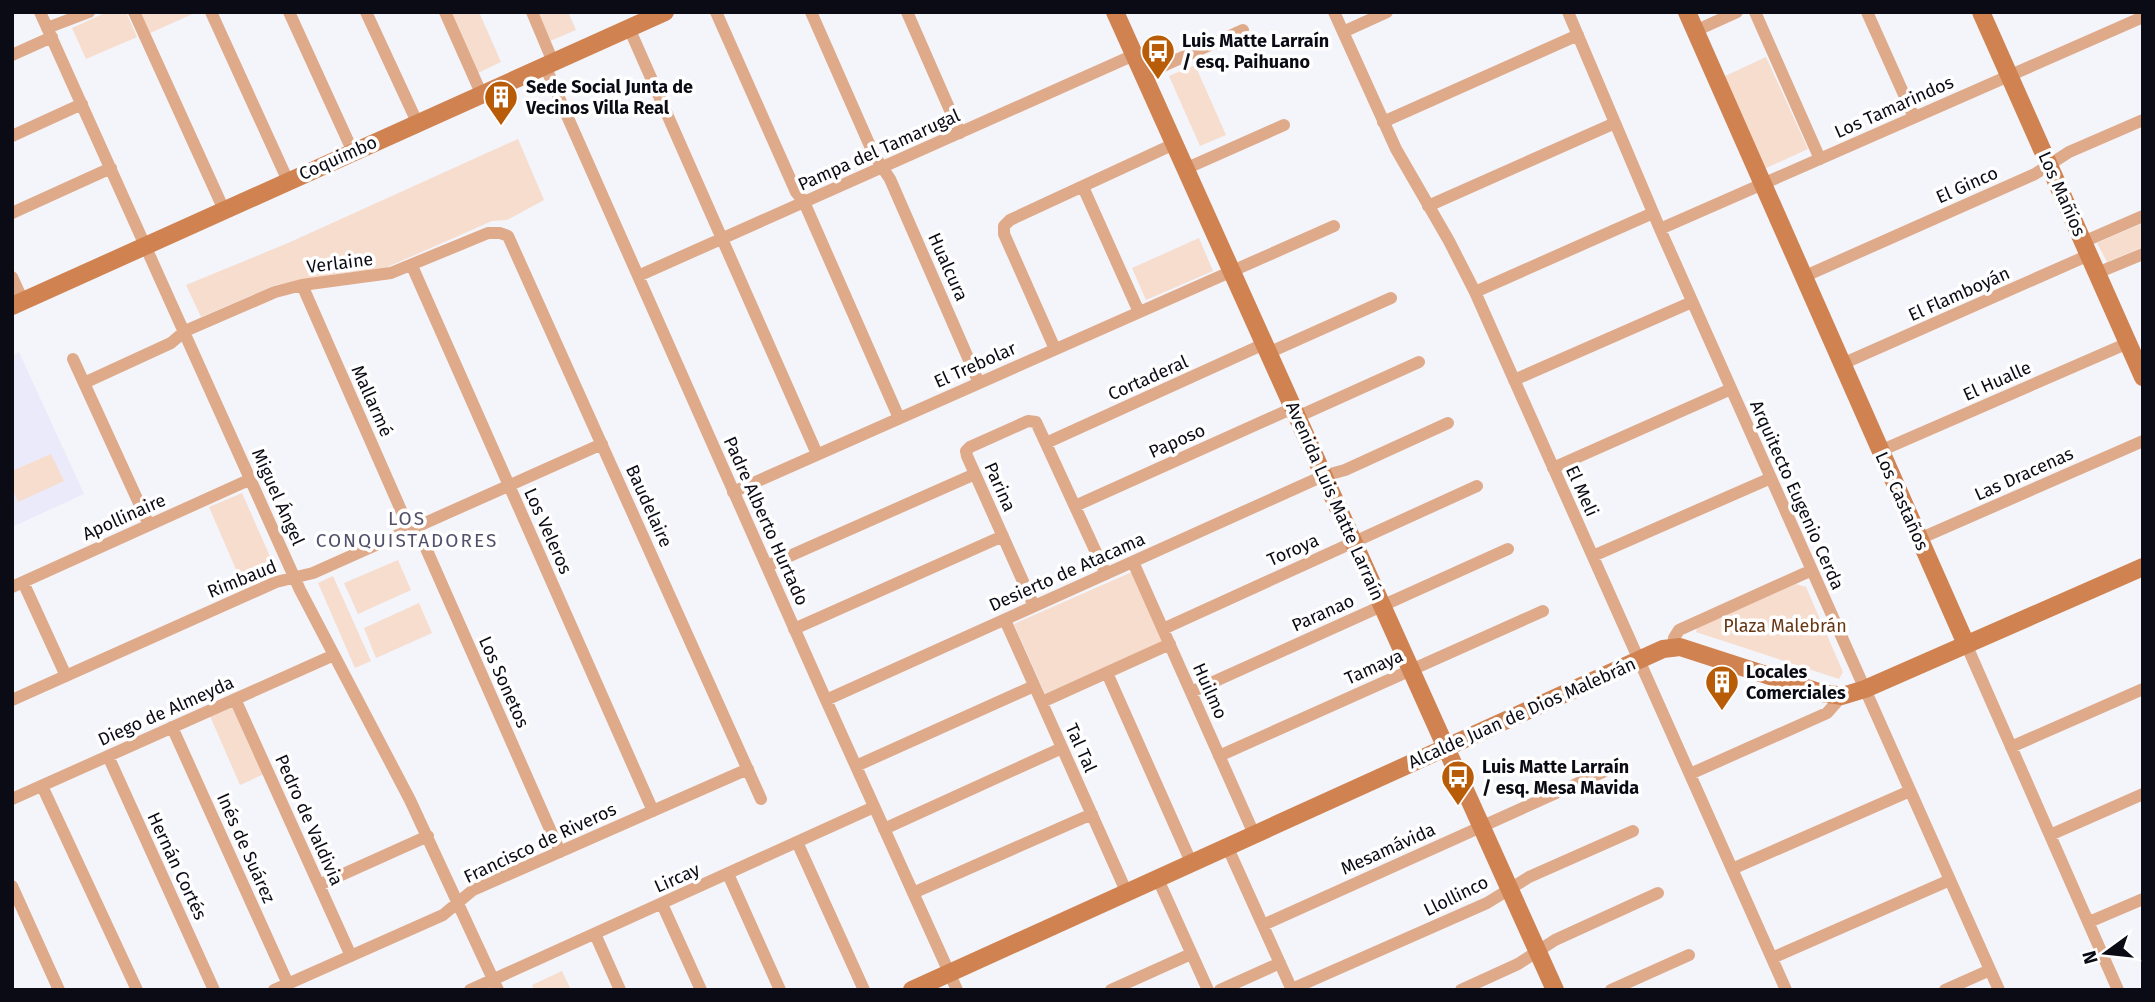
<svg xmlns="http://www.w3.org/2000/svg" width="2155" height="1002" font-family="'Fira Sans',sans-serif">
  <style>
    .built { fill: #ebeafa }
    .green { fill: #f6ddce }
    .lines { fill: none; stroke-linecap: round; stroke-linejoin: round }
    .street { stroke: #dfaa89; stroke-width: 12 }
    .secondary { stroke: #d08350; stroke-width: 18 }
    .labels { text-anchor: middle; stroke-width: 7; stroke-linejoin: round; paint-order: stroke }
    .poi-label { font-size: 18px; font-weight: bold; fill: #0b0b15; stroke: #fff; text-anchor: start }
    .street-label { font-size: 18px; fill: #0b0b15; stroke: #fff }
    .park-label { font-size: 18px; fill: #673612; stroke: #fff }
    .neighbourhood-label { font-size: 19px; letter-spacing: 2px; fill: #52516b; stroke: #fff }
  </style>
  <rect width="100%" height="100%" fill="#f4f4fb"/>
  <!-- built -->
  <path class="built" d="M 19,352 L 84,494 L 12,527 L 12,355 Z"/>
  <!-- green -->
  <path class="green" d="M 107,12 L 126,12 L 137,37 L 86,59 L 72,28 Z
    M 140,12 L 197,12 L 148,34 Z
    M 450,12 L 479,12 L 501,62 L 478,73 Z
    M 537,12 L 568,12 L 576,30 L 550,41 Z
    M 1766,57 L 1808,149 L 1764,169 L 1723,77 Z
    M 1195,65 L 1226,135 L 1200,146 L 1169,76 Z
    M 518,139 L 544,200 L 507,220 L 492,221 L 383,269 L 336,274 L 276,285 L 201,317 L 186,285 L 288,243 Z
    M 2143,223 L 2143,247 L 2107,262 L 2097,243 Z
    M 1199,238 L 1213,271 L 1146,300 L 1132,268 Z
    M 51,454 L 64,481 L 18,502 L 12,488 L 12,471 Z
    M 242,493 L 272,561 L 264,565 L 265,569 L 274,565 L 278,574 L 244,588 L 209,507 Z
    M 398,560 L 411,590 L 358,614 L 344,583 Z
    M 1132,572 L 1163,642 L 1045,694 L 1014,624 Z
    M 333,576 L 371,661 L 355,668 L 318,583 Z
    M 1796,584 L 1806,587 L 1843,672 L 1839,679 L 1696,632 L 1697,628 Z
    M 419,603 L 432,633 L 376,658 L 364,628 Z
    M 233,706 L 264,774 L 240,785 L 210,716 Z
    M 562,971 L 571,990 L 534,990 L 532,985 Z"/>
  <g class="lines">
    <!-- street -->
    <path class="street" d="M 40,12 L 300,590 L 410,800 L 498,990
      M 134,12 L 224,210
      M 211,12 L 288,181
      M 289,12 L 353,152
      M 366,12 L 417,122
      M 445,12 L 481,93
      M 532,12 L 553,62
      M 716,12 L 796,192 L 804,202 L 899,418
      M 811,12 L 874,155 L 890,179 L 979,383
      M 907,12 L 960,133
      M 1334,12 L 1396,149 L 1449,241 L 1475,292 L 1786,990
      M 1568,12 L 1660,229 L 1999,990
      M 1755,12 L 1820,159
      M 1867,12 L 1914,117
      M 47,28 L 89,12
      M 629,28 L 817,454
      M 1695,31 L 1737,12
      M 1343,32 L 1387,12
      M 12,55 L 52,37
      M 545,66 L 826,700 L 957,990
      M 1143,75 L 1243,30
      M 1383,122 L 1578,35
      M 12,136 L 82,104
      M 1185,169 L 1284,125
      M 1083,187 L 1139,312
      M 1428,206 L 1615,123
      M 12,213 L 111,168
      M 1660,229 L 2143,17
      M 2083,242 L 2143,216
      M 412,266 L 653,811
      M 2097,273 L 2143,254
      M 638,276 L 1134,55
      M 12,277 L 23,301
      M 1803,277 L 2035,174 L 2069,152 L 2143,120
      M 302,285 L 404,517 L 421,537 L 560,852
      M 1475,292 L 1653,213
      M 1055,349 L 1004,234 L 1004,226 L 1010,220 L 1174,144
      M 1268,353 L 1391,298
      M 73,359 L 149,525
      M 1842,364 L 2089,255
      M 1514,380 L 1692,302
      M 84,383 L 171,343 L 185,331 L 275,292 L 302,285 L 391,273 L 488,233 L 500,233 L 508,236 L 761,799
      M 1297,417 L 1419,362
      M 1046,443 L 1264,344
      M 1880,451 L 2128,343
      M 1553,468 L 1731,389
      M 733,492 L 1334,226
      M 1075,506 L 1293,408
      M 1919,539 L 2143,441
      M 1593,556 L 1771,478
      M 1133,562 L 1254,834
      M 767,566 L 975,474
      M 23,582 L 66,676
      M 12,587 L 251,479
      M 1034,606 L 967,456 L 966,451 L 970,447 L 1028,421 L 1036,422 L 1106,574
      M 1005,620 L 1126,891
      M 794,629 L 1003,536
      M 1163,629 L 1477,486
      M 1966,644 L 2118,990
      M 1673,647 L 1674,638 L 1679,630 L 1812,570
      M 1107,673 L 1191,862
      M 1191,692 L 1508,549
      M 235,699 L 351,956
      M 12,700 L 276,582 L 313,573 L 602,444
      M 826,700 L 1323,476 L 1345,470 L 1448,423
      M 1042,702 L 1170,644
      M 172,727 L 288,984
      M 2011,747 L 2143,689
      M 108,756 L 214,990
      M 1219,756 L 1543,611
      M 856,766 L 1034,686
      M 1690,774 L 1827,713 L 1842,696
      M 42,786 L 137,990
      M 12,799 L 334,655
      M 884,829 L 1062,748
      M 2050,835 L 2143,794
      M 797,842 L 864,990
      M 1227,846 L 1292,990
      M 1732,869 L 1910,791
      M 728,874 L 780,990
      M 1157,877 L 1208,990
      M 319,885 L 428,836
      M 12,886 L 59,990
      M 913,893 L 1092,814
      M 662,904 L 701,990
      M 2089,922 L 2143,899
      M 1263,925 L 1605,771
      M 595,934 L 620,990
      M 1772,958 L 1950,880
      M 1292,989 L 1487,903 L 1529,877 L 1633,831
      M 274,990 L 443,915 L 473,890 L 748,769
      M 470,990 L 874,807
      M 1111,990 L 1191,954
      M 1220,990 L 1280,963
      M 1461,990 L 1518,964 L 1555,940 L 1658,893
      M 1611,990 L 1689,955
      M 1945,990 L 1990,970"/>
    <!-- secondary -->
    <path class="secondary" d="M 1115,12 L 1555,990
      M 1687,12 L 1966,644
      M 1981,12 L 2143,377
      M 12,306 L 665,12
      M 912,990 L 1663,649 L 1680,647 L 1822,693 L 1842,696 L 1865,689 L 2143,567"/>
  </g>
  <!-- icons -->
  <defs>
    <g id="bus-pin" transform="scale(1.75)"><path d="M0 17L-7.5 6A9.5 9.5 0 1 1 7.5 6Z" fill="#b85c07" stroke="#fff"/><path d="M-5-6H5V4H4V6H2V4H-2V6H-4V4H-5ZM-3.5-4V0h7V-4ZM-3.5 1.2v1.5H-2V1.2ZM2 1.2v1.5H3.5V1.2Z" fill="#fff"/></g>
    <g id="building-pin" transform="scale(1.75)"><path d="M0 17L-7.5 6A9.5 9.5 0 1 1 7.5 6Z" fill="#b85c07" stroke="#fff"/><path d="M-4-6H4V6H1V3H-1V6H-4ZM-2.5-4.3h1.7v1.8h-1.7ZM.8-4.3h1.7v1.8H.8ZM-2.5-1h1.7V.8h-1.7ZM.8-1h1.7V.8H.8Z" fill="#fff"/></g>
  </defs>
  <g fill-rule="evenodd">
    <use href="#bus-pin" x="1158" y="51"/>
    <use href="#building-pin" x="501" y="97"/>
    <use href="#building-pin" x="1722" y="682"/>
    <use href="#bus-pin" x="1458" y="777"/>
  </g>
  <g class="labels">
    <!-- poi labels -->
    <g class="poi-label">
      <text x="1182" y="47">Luis Matte Larraín<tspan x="1182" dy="21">/ esq. Paihuano</tspan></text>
      <text x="526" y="93">Sede Social Junta de<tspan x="526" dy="21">Vecinos Villa Real</tspan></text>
      <text x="1746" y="678">Locales<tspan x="1746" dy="21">Comerciales</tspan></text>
      <text x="1482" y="773">Luis Matte Larraín<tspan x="1482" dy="21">/ esq. Mesa Mavida</tspan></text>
    </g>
    <!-- street labels -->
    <g class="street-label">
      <text transform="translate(1894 107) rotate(-24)" y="6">Los Tamarindos</text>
      <text transform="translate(879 150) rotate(-24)" y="6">Pampa del Tamarugal</text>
      <text transform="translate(338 158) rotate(-24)" y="6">Coquimbo</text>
      <text transform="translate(1967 185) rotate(-24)" y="6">El Ginco</text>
      <text transform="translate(2062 194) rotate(66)" y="6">Los Mañíos</text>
      <text transform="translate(340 263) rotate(-7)" y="6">Verlaine</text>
      <text transform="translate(948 267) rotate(66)" y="6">Hualcura</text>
      <text transform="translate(1959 294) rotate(-24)" y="6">El Flamboyán</text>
      <text transform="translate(975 365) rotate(-24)" y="6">El Trebolar</text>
      <text transform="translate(1148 378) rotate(-24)" y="6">Cortaderal</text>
      <text transform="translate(1997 381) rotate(-24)" y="6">El Hualle</text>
      <text transform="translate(372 401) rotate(66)" y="6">Mallarmé</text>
      <text transform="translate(1177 441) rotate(-24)" y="6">Paposo</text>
      <text transform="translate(2024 474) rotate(-24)" y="6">Las Dracenas</text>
      <text transform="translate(1000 487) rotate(66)" y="6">Parina</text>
      <text transform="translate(1582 491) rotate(66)" y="6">El Meli</text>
      <text transform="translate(1797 495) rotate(66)" y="6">Arquitecto Eugenio Cerda</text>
      <text transform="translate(278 497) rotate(66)" y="6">Miguel Ángel</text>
      <text transform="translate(1335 501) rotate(66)" y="6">Avenida Luis Matte Larraín</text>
      <text transform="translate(1902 501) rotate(66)" y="6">Los Castaños</text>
      <text transform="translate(649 506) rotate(66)" y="6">Baudelaire</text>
      <text transform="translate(124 517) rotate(-24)" y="6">Apollinaire</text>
      <text transform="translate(766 521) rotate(66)" y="6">Padre Alberto Hurtado</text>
      <text transform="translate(548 531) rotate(66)" y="6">Los Veleros</text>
      <text transform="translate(1293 550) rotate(-24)" y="6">Toroya</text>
      <text transform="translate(1067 572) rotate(-24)" y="6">Desierto de Atacama</text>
      <text transform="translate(242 579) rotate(-22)" y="6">Rimbaud</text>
      <text transform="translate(1323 613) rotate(-24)" y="6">Paranao</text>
      <text transform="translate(1374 667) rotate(-24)" y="6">Tamaya</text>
      <text transform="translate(504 682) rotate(66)" y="6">Los Sonetos</text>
      <text transform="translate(1210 691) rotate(66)" y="6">Huilmo</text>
      <text transform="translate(166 711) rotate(-24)" y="6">Diego de Almeyda</text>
      <text transform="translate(1522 713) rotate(-24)" y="6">Alcalde Juan de Dios Malebrán</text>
      <text transform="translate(1081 748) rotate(66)" y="6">Tal Tal</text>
      <text transform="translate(309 820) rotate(66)" y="6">Pedro de Valdivia</text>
      <text transform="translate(540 843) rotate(-25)" y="6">Francisco de Riveros</text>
      <text transform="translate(246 848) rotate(66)" y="6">Inés de Suárez</text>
      <text transform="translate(1388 849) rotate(-24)" y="6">Mesamávida</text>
      <text transform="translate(177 866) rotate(65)" y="6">Hernán Cortés</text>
      <text transform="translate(677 878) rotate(-24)" y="6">Lircay</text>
      <text transform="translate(1456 896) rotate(-26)" y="6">Llollinco</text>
    </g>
    <!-- park labels -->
    <g class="park-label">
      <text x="1785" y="632">Plaza Malebrán</text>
    </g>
    <!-- neighbourhood labels -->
    <g class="neighbourhood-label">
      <text x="407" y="525">LOS<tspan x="407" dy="22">CONQUISTADORES</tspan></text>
    </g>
  </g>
  <!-- border -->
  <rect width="2155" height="1002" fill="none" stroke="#0b0b15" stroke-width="28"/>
  <!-- north arrow -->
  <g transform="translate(2106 953) rotate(255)" stroke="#ffffff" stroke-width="5" paint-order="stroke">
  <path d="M0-5L12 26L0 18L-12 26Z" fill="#0b0b15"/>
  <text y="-10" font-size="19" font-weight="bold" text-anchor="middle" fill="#0b0b15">N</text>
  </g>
</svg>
